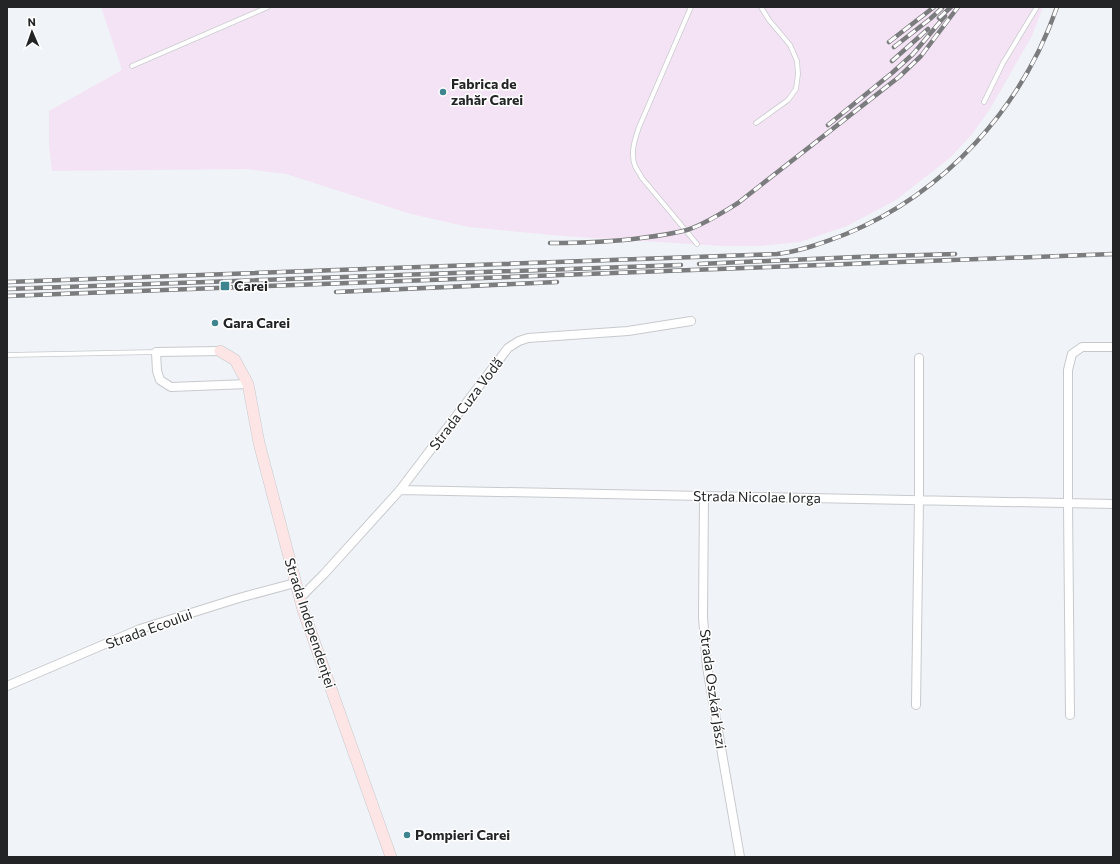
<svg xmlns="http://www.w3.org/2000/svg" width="1120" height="864" font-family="Commissioner,sans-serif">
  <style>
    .industrial { fill: #f4e3f4 }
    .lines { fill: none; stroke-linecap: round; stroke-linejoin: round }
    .lane-casing { stroke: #c7cacd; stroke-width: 5.5 }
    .street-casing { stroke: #c7cacd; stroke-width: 10 }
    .secondary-casing { stroke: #c7cacd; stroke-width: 12 }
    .lane { stroke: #fff; stroke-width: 4 }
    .street { stroke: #fff; stroke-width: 8 }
    .secondary { stroke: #fde5e6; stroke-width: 11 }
    .rail-casing { stroke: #7a7c7e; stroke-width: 4.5 }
    .rail { stroke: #fff; stroke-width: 3; stroke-dasharray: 9; stroke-linecap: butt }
    .poi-dot { fill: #3f8590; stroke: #fff; stroke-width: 1.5 }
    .labels { text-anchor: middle; stroke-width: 3; stroke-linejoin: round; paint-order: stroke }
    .poi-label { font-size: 14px; font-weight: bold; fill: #232425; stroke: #fff; text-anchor: start }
    .street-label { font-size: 14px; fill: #232425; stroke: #fff }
  </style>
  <rect width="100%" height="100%" fill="#f0f3f7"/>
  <!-- industrial -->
  <path class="industrial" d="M 101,7 L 1043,7 L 1032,36 L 990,109 L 972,134 L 951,157 L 896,200 L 847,226 L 800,242 L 760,246 L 723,246 L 562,236 L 469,227 L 411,214 L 286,174 L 246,169 L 52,171 L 49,145 L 49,111 L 122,70 Z"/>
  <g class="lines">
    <!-- lane casing -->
    <g class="lane-casing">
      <path id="lane" d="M 691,7 L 639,127 C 635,139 630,153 635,166 C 637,170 640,174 642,178 L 697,244
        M 132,66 L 268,7
        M 984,102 L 1003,63 L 1037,7
        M 756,123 L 788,100 L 796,89 L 798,74 L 797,61 L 790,45 L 769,20 L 761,7
        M 7,355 L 156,352"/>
    </g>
    <!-- street casing -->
    <g class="street-casing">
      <path id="street" d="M 220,351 L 156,352 L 157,371 L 160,380 L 171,387 L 248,384
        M 400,490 L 1113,504
        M 704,496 L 703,617 L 707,667 L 740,857
        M 299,599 L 324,574 L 400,490 L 508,348 L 519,341 L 528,338 L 628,331 L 691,321
        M 7,686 L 140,629 L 239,598 L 295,583
        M 916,705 L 919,500 L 919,358
        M 1070,715 L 1068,504 L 1068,370 L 1072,354 L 1082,347 L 1113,347"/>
    </g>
    <!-- secondary casing -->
    <g class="secondary-casing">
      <path id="secondary" d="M 220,351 L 235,360 L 248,384 L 259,443 L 303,610 L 391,857"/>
    </g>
    <!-- lane -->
    <use href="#lane" class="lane"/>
    <!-- street -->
    <use href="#street" class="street"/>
    <!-- secondary -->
    <use href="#secondary" class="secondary"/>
    <!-- rail casing -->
    <g class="rail-casing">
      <path id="rail" d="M 939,18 L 951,7
        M 889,42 L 934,7
        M 894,47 L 930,19 L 942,8
        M 892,61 L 928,29
        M 828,125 L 892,73 L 913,54 L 945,16
        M 550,243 C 581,243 611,242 641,238 C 657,236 672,234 687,230 C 705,224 722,213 738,203 L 899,77 L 921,56 L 958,7
        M 699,264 L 857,257 L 955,254
        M 7,282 L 777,254 C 801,251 823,243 846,234 C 945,193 1022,108 1057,7
        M 7,289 L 681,265
        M 336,292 L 557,282
        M 7,296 L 1113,254"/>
    </g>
    <!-- rail -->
    <use href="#rail" class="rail"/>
  </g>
  <!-- markers -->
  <g class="poi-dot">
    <circle cx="443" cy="92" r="4"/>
    <rect x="220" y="281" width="10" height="10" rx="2"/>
    <circle cx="215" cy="323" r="4"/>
    <circle cx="407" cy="835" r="4"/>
  </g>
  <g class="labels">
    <!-- poi labels -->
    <g class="poi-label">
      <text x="451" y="89">Fabrica de<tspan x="451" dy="16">zahăr Carei</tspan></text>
      <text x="234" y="291">Carei</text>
      <text x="223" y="328">Gara Carei</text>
      <text x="415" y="840">Pompieri Carei</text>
    </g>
    <!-- street labels -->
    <g class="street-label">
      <text transform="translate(466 404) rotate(-53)" y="5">Strada Cuza Vodă</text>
      <text transform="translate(757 497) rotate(1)" y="5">Strada Nicolae Iorga</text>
      <text transform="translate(310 623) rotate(72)" y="5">Strada Independenței</text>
      <text transform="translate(149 629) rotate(-20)" y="5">Strada Ecoului</text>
      <text transform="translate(713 689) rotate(82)" y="5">Strada Oszkár Jászi</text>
    </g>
  </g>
  <!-- border -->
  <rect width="1120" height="864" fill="none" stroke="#232425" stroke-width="16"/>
  <!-- north arrow -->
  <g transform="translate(32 32) rotate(358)" stroke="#ffffff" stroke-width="3" paint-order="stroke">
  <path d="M0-3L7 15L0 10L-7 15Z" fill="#232425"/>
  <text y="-6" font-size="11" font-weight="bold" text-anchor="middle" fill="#232425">N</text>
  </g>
</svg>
